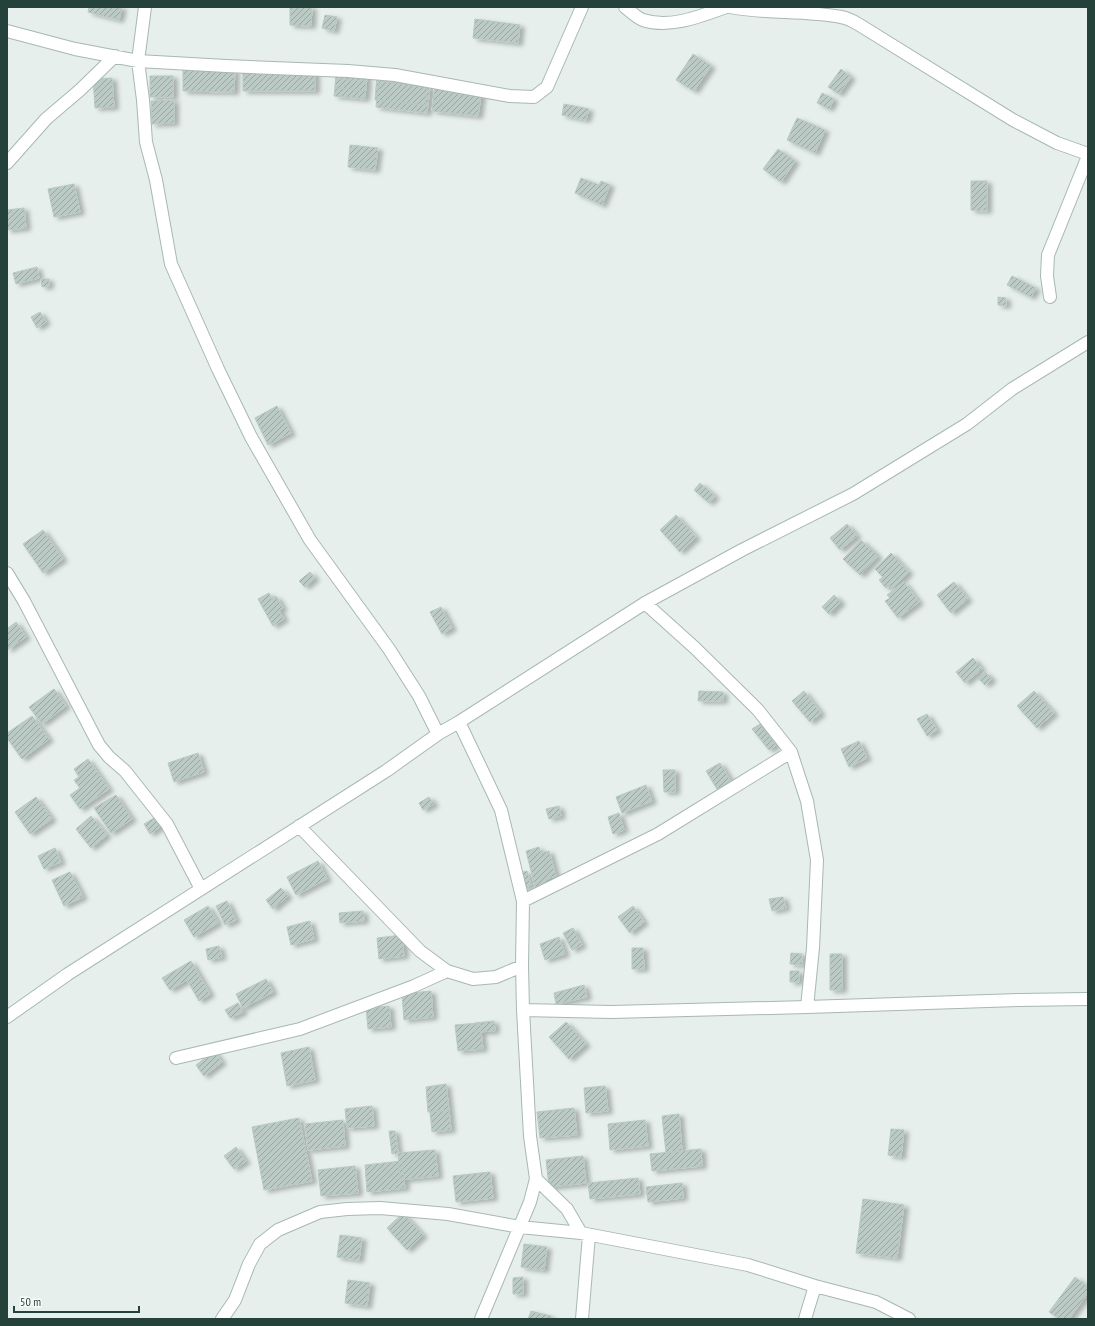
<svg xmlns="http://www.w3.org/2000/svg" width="1095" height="1326" font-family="'PT Sans Narrow',sans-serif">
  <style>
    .building { fill: url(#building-hatch); stroke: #b8c9c2; filter: url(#shadow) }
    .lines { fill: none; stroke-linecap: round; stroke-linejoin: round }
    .minor-casing { stroke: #a8b8b2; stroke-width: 14 }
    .minor { stroke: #fff; stroke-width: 12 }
  </style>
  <defs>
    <pattern id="building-hatch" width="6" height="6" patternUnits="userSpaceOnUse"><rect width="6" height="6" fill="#bbcac4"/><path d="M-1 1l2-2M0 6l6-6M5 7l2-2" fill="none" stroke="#98a6a0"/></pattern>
    <filter id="shadow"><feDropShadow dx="4.5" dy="2.5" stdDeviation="2" flood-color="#0004"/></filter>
  </defs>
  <rect width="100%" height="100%" fill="#e6efeb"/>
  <!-- building -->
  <path class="building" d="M 89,7 L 122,7 L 119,20 L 88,12 Z
    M 290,7 L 312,7 L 311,26 L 290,25 Z
    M 325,15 L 337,17 L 334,31 L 322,28 Z
    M 475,19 L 520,25 L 518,43 L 473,38 Z
    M 693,54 L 711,66 L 694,91 L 676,80 Z
    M 183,69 L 235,70 L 234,92 L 183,91 Z
    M 243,69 L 315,69 L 315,91 L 243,91 Z
    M 841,69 L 851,77 L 839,94 L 828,87 Z
    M 336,71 L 367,74 L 366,91 L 335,88 Z
    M 377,74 L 428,80 L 425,105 L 375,100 Z
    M 150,76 L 173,76 L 173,97 L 150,97 Z
    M 112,78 L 114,107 L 95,108 L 93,79 Z
    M 336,79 L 366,81 L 365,99 L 334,96 Z
    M 379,81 L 430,87 L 427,113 L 376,107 Z
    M 435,84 L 482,89 L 478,116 L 432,111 Z
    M 822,93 L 834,99 L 829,109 L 817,103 Z
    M 174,100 L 174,123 L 152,124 L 151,101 Z
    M 564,104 L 589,109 L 586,120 L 562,115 Z
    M 797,118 L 825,130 L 815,153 L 787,140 Z
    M 350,145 L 378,148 L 375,170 L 348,167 Z
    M 778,149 L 795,161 L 781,182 L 763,169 Z
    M 581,178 L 599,185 L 601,181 L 610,185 L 602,205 L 575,193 Z
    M 971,181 L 987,181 L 987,211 L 971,210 Z
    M 74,184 L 80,212 L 54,217 L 48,189 Z
    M 24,208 L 26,228 L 7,230 L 7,210 Z
    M 37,267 L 39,278 L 16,284 L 13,273 Z
    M 1012,276 L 1036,288 L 1031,297 L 1007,285 Z
    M 41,279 L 49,279 L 49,286 L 42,287 Z
    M 998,297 L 1006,298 L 1006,306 L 998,305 Z
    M 40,312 L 46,322 L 37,328 L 31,317 Z
    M 277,406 L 291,433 L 268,445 L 255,418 Z
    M 700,483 L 715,496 L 709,503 L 694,490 Z
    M 676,515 L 696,537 L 680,552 L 660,530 Z
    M 847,524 L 857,536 L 840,550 L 830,538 Z
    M 43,530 L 63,559 L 43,573 L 23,544 Z
    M 861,540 L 878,556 L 860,575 L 843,559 Z
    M 891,553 L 909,572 L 892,589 L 889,586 L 886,588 L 879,580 L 883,577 L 875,569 Z
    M 310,572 L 315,578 L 305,587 L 299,581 Z
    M 904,582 L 919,602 L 898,618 L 885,601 L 890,598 L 887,595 Z
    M 954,582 L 968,599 L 951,613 L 937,595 Z
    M 269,593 L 272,599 L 276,596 L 283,608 L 279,610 L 284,619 L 273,626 L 258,599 Z
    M 834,595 L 841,602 L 829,614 L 822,607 Z
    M 441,607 L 452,628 L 442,634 L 430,612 Z
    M 16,622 L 26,637 L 7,650 L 7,629 Z
    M 973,658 L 982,669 L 965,683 L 956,672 Z
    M 985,672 L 992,679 L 985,685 L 978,678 Z
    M 54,689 L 66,706 L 42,724 L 29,707 Z
    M 699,691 L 723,692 L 723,701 L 698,701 Z
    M 804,691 L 821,713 L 810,722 L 792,701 Z
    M 1034,691 L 1054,713 L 1037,728 L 1017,706 Z
    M 927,714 L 937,730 L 927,736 L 917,719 Z
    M 32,716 L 49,739 L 22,759 L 7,738 L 7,733 Z
    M 760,724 L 776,745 L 769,750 L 752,729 Z
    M 859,741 L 867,758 L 849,767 L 841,749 Z
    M 198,753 L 204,772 L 174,782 L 168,763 Z
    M 88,759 L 109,789 L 80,809 L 70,795 L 80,788 L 74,780 L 79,777 L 74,769 Z
    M 720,763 L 731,781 L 717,789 L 706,771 Z
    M 663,770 L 675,770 L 675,792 L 664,792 Z
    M 646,785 L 652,801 L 622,813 L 616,797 Z
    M 116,795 L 132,819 L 111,833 L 94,808 Z
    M 36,797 L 52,819 L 30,834 L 15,812 Z
    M 429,797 L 434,804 L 423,810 L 419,803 Z
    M 559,806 L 561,816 L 549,819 L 546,809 Z
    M 619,813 L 624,830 L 613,834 L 608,817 Z
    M 91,816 L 107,835 L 91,848 L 76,829 Z
    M 154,818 L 160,827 L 150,834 L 144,824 Z
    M 539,847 L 541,853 L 549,851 L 556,876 L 548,878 L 549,883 L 535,887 L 526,851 Z
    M 55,848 L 61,862 L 44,869 L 38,856 Z
    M 318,861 L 327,879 L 296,895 L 287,877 Z
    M 527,871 L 531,885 L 523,888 L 519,873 Z
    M 70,872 L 83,897 L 64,906 L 52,880 Z
    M 281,888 L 288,896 L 273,909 L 266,900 Z
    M 783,897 L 786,908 L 772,911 L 769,899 Z
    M 227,901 L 236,920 L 225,925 L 216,906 Z
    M 208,906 L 218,923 L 194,937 L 184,920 Z
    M 633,906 L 644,922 L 630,933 L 618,917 Z
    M 363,911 L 364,921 L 340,923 L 339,913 Z
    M 310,921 L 314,939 L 291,945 L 287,927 Z
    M 573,928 L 582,945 L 572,950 L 563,933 Z
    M 402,935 L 404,956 L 379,959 L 377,938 Z
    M 559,937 L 565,954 L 545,960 L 540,944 Z
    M 219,946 L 222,957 L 208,960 L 206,949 Z
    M 632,948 L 643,948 L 644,969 L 632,969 Z
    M 791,953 L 802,954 L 802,965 L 790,964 Z
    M 830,954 L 842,954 L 842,990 L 830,990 Z
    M 191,961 L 210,994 L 199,1001 L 187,980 L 170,990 L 162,978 Z
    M 790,971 L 799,971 L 799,982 L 790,982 Z
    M 266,979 L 273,992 L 243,1008 L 236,994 Z
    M 584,985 L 587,997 L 556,1004 L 554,993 Z
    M 431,991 L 433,1017 L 404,1020 L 402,994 Z
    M 238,1003 L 243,1012 L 230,1018 L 225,1010 Z
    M 389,1006 L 391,1027 L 368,1029 L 366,1008 Z
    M 494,1021 L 495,1031 L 475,1032 L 475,1023 Z
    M 566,1022 L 586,1044 L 569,1059 L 549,1037 Z
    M 480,1023 L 483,1049 L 458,1051 L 455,1025 Z
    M 309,1047 L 315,1080 L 287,1086 L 281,1053 Z
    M 214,1051 L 222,1062 L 204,1076 L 196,1065 Z
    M 446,1084 L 449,1110 L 428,1112 L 426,1087 Z
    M 605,1086 L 608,1111 L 586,1113 L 584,1088 Z
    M 372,1106 L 374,1126 L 347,1128 L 345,1109 Z
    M 574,1108 L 577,1135 L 540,1138 L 537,1112 Z
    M 449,1110 L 451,1130 L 432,1132 L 430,1112 Z
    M 679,1114 L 682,1151 L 666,1153 L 662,1116 Z
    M 299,1118 L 312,1181 L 264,1190 L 252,1127 Z
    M 343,1120 L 345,1146 L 308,1150 L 305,1124 Z
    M 645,1120 L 648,1146 L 610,1150 L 608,1124 Z
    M 891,1129 L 904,1130 L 901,1157 L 888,1155 Z
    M 389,1131 L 395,1131 L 398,1153 L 392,1154 Z
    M 236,1147 L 246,1161 L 234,1169 L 224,1156 Z
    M 701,1149 L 702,1166 L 652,1171 L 650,1154 Z
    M 435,1150 L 438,1176 L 400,1180 L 398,1153 Z
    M 583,1156 L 586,1183 L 549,1187 L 546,1160 Z
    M 402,1161 L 405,1188 L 367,1192 L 365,1165 Z
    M 355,1166 L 358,1193 L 321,1196 L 318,1170 Z
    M 490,1172 L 493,1198 L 456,1202 L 453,1176 Z
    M 638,1178 L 640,1194 L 590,1199 L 588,1183 Z
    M 682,1183 L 683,1198 L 648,1202 L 646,1187 Z
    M 863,1199 L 904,1205 L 897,1258 L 856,1253 Z
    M 403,1213 L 423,1235 L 407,1250 L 387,1228 Z
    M 340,1235 L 362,1238 L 359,1260 L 337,1257 Z
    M 524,1244 L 547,1247 L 544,1270 L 521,1267 Z
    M 523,1277 L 523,1294 L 513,1294 L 513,1278 Z
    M 1075,1277 L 1088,1287 L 1088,1293 L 1069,1319 L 1060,1319 L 1049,1312 Z
    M 348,1280 L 370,1283 L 367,1306 L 345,1303 Z
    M 531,1311 L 551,1316 L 550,1319 L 528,1319 Z"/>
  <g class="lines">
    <!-- minor casing -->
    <g class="minor-casing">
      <path id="minor" d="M 145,7 L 138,61 L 143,100 L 146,142 L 156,180 L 171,264 L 218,369 L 251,437 L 310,540 L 389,649 L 419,696 L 438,734
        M 625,7 C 630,11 637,18 643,20 C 670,29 701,16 726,7
        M 730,7 C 766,14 804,10 841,17 C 847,18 853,21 858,24 L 1013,120 L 1057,143 L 1088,154
        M 7,31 L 75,49 L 138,61 L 226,66 L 348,71 L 395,75 L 510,96 L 534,97 L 547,87 L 582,7
        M 7,163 L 46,119 L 80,90 L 115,56
        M 1050,297 L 1047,276 L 1048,255 L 1088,156
        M 7,573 L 24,601 L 99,745 L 109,757 L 125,771 L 167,824 L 201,889
        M 645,603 L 695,648 L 758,710 L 791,752 L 807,801 L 817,860 L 813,948 L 807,1007
        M 459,722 L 501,810 L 523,901 L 522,966 L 523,1010 L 530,1136 L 536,1179 L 530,1202 L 481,1319
        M 299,826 L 420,951 L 447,971 L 473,979 L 496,977 L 522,966
        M 523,901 L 658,834 L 791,752
        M 523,1010 L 611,1012 L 807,1007 L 1019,1000 L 1088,999
        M 7,1017 L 68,974 L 386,771 L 438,734 L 459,722 L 645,603 L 742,550 L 853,494 L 967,424 L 1012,389 L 1088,342
        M 176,1058 L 300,1029 L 414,986 L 447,971
        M 536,1179 L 567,1209 L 581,1233
        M 222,1319 L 235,1300 L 249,1264 L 260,1244 L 278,1230 L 320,1212 L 347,1209 L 380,1208 L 448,1214 L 520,1227 L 581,1233 L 748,1265 L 815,1286 L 876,1302 L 909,1319
        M 582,1319 L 589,1235
        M 805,1319 L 815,1286"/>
    </g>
    <!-- minor -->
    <use href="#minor" class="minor"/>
  </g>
  <!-- border -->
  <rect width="1095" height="1326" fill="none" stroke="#24423a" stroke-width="16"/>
  <!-- scale -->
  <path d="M14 1306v6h125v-6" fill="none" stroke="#24423a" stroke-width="2"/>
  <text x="20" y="1306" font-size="12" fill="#24423a" stroke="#f7fbf9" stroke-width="3" paint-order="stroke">50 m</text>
</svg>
